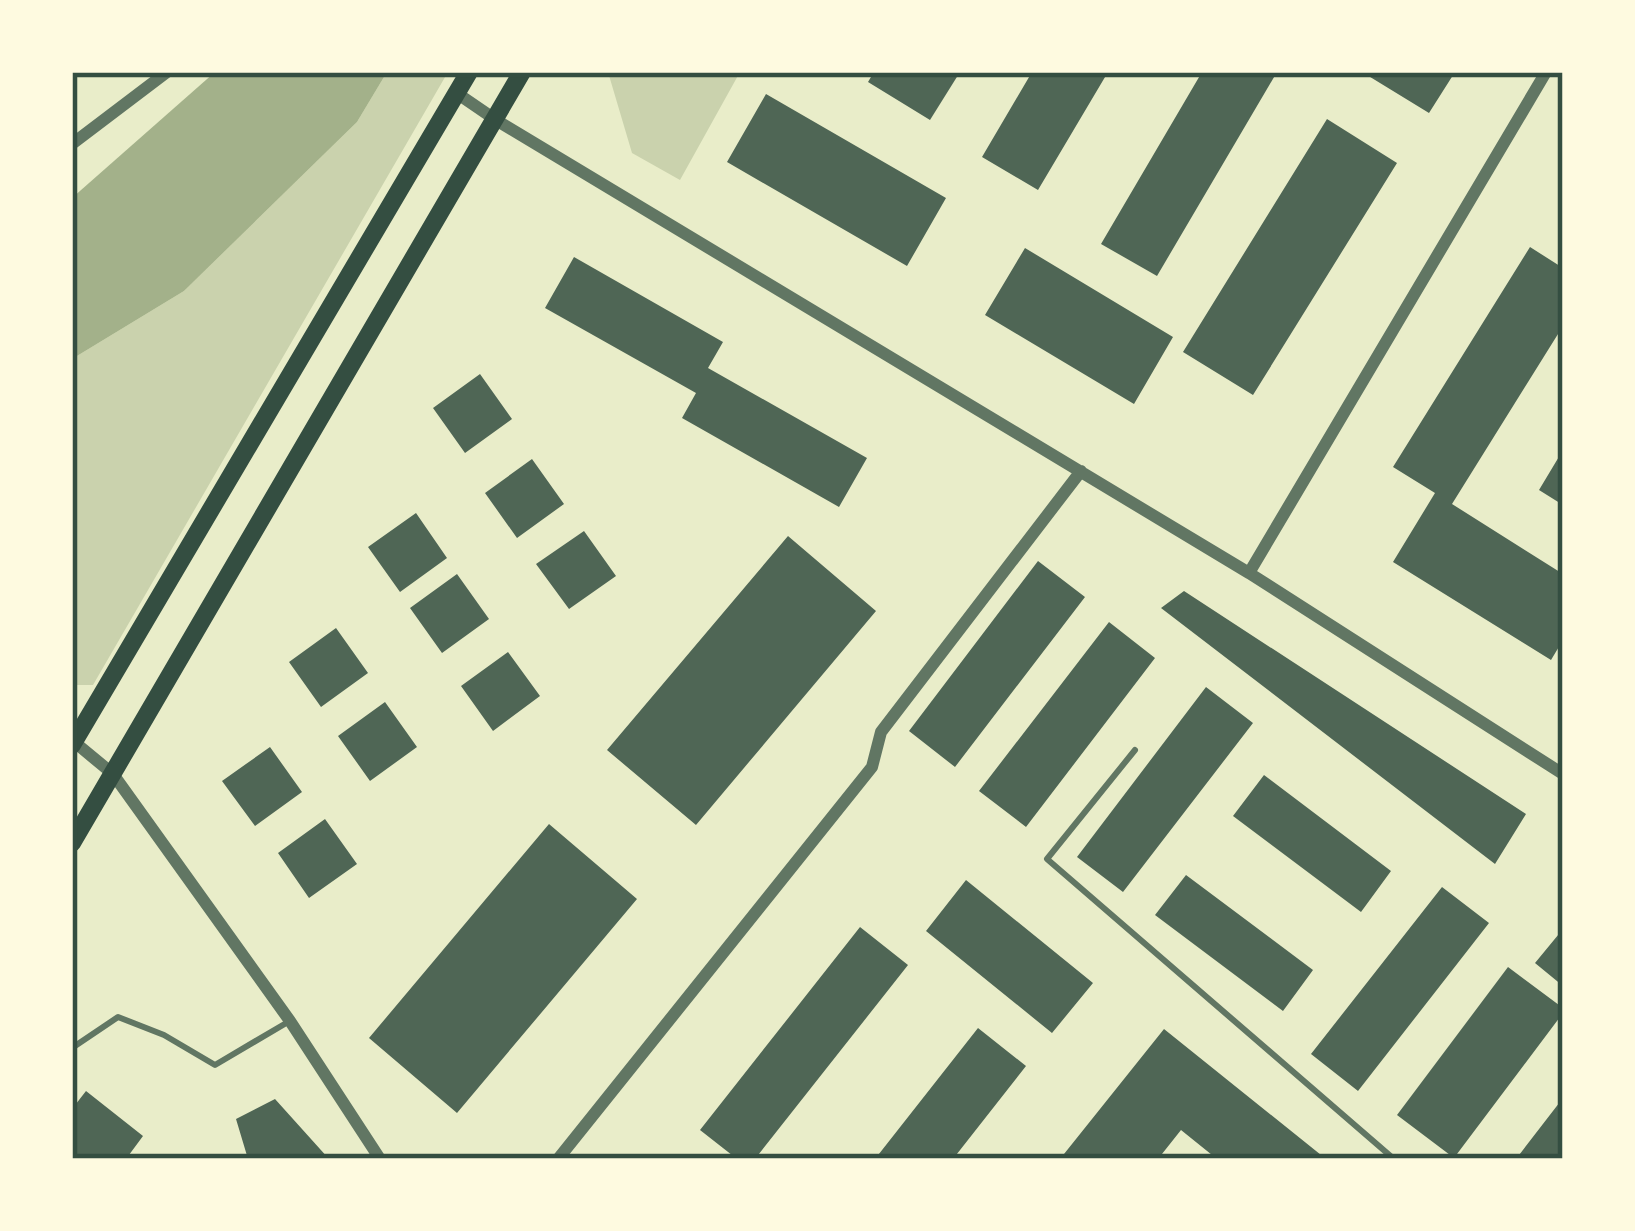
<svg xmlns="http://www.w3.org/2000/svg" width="1635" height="1231" font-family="Bitter,serif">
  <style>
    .green { fill: #cad2ad }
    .water { fill: #a3b18a }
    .building { fill: #4f6655 }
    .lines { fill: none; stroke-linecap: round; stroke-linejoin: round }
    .service { stroke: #617663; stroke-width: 6 }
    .minor { stroke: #617663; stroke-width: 12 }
    .secondary { stroke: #344e41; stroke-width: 18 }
    .neatline { fill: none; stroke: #344e41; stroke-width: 4.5 }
  </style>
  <rect width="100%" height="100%" fill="#e9edc9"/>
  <!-- green -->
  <path class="green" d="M 387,72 L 448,72 L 93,685 L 72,685 L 72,359 L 184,291 L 357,122 Z
    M 608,72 L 740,72 L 680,180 L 632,153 Z"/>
  <!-- water -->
  <path class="water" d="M 215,72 L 387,72 L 357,122 L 184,291 L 72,359 L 72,198 Z"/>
  <!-- building -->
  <path class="building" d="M 874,72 L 960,72 L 930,120 L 868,82 Z
    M 1032,72 L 1108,72 L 1038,190 L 982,157 Z
    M 1202,72 L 1277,72 L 1157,276 L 1101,244 Z
    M 1362,72 L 1455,72 L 1429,113 Z
    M 766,94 L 946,198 L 907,266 L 727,162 Z
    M 1327,119 L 1397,163 L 1253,395 L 1183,352 Z
    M 1530,247 L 1563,268 L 1563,326 L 1452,504 L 1563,574 L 1563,640 L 1551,660 L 1393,562 L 1435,493 L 1393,467 Z
    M 1025,248 L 1173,337 L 1134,404 L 985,315 Z
    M 574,257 L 723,342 L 708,368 L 867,458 L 839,507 L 682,418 L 696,393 L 545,308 Z
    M 480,374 L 512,419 L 465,453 L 433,408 Z
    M 1563,450 L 1563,505 L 1539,490 Z
    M 532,459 L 564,504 L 517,538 L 485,493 Z
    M 416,513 L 447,558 L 400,592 L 368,547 Z
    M 584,531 L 616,576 L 569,609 L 536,564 Z
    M 788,536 L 876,611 L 696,825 L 607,750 Z
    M 1038,561 L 1085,597 L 955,767 L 909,731 Z
    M 457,574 L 489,619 L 442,653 L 410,608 Z
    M 1184,591 L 1526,814 L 1495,864 L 1161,608 Z
    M 1109,622 L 1155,658 L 1026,827 L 979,791 Z
    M 336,628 L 368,673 L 321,707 L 289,662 Z
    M 508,652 L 540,696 L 493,731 L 461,686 Z
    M 1206,687 L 1253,723 L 1123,892 L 1077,857 Z
    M 385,702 L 417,747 L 370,781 L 338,736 Z
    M 270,747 L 302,792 L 255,826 L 222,781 Z
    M 1264,775 L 1391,871 L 1361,912 L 1233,816 Z
    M 325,819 L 357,864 L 309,898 L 278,853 Z
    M 549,824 L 637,899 L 457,1113 L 369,1038 Z
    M 1186,875 L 1313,970 L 1283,1011 L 1155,915 Z
    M 966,880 L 1093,983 L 1052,1033 L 926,931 Z
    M 1442,887 L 1489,923 L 1358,1091 L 1311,1054 Z
    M 860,927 L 908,965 L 755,1159 L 737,1159 L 700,1130 Z
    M 1563,929 L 1563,986 L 1535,963 Z
    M 1508,967 L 1563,1008 L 1563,1013 L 1454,1158 L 1397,1115 Z
    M 978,1028 L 1026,1066 L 953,1159 L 875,1159 Z
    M 1164,1029 L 1326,1159 L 1217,1159 L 1181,1130 L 1158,1159 L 1060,1159 Z
    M 86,1091 L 143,1136 L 126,1159 L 72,1159 L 72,1109 Z
    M 1563,1098 L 1563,1159 L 1516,1159 Z
    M 275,1099 L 329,1159 L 248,1159 L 236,1119 Z"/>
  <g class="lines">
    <!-- service -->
    <path class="service" d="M 1135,750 L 1047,859 L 1394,1159
      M 72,1048 L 118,1017 L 164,1035 L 215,1065 L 288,1022"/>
    <!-- minor -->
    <path class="minor" d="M 458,94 L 496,120 L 1249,573 L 1563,774
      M 72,144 L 167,72
      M 1249,573 L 1546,72
      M 72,740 L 113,774 L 290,1021 L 380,1159
      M 558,1159 L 872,767 L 881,732 L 1081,471"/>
    <!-- secondary -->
    <path class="secondary" d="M 72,745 L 469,72
      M 72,843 L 522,72"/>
  </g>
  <!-- border -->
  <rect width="1635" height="1231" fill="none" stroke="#fefae0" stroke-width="150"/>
  <rect x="75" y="75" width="1485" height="1081" class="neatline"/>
</svg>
